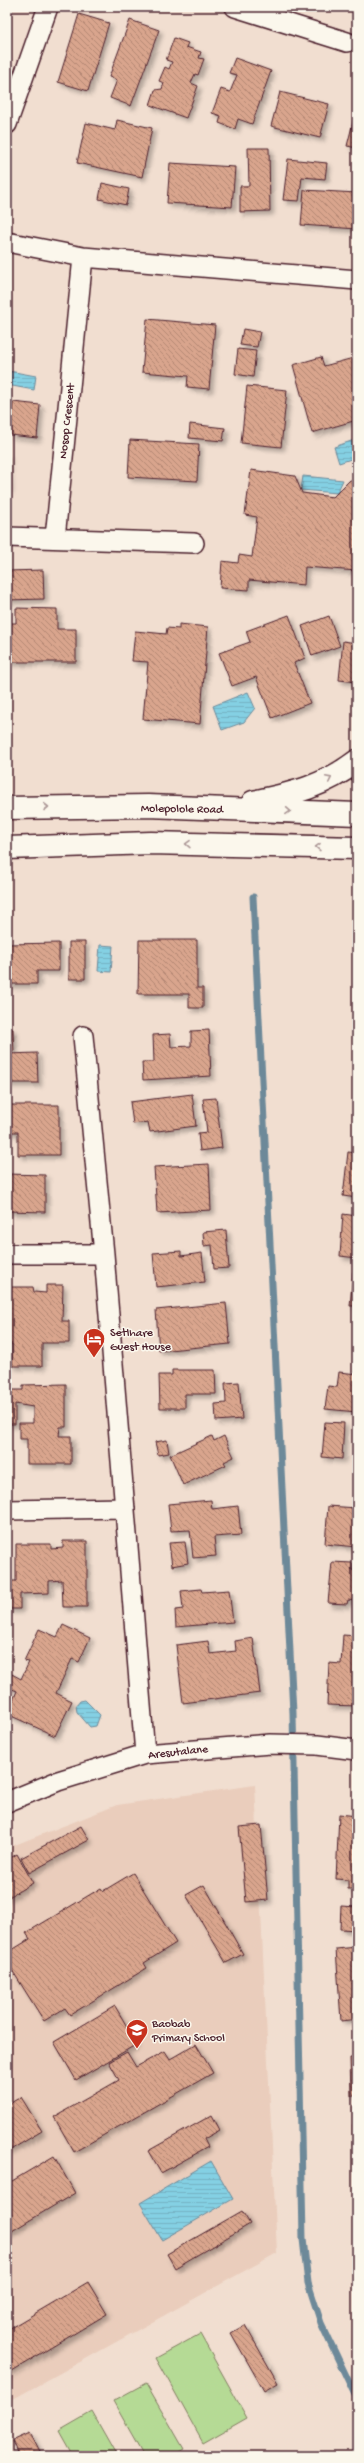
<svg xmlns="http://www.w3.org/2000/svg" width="364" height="2463" font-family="'Gochi Hand',sans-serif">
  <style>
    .built { fill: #eacdbc }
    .park { fill: #b5da95; stroke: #807c60 }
    .water { fill: url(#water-rules); stroke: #6d8999 }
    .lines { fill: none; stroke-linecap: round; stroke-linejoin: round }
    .stream { stroke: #6d8999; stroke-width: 7 }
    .building { fill: url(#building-back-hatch); stroke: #4a1f2b; filter: url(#shadow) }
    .street-casing { stroke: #4a1f2b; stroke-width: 22 }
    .primary-casing { stroke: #4a1f2b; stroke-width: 25 }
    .street { stroke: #fbf7ec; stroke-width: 19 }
    .primary { stroke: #fbf7ec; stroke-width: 22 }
    .oneway { stroke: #ab9695 }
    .labels { text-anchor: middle; stroke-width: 3; stroke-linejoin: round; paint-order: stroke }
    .street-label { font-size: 12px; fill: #4a1f2b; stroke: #fbf7ec }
    .poi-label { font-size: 12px; fill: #4a1f2b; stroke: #fbf7ec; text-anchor: start }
  </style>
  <defs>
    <pattern id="water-rules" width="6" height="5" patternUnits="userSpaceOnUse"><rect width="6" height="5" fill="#84d0e3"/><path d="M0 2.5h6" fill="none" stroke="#74b2c3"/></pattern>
    <pattern id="building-back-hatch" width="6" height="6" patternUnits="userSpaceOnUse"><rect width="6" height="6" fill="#d9a58d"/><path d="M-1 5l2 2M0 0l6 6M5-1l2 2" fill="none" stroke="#b28673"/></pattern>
    <filter id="shadow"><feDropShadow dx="3.5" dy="3.5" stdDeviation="2" flood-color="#0004"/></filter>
  </defs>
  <rect width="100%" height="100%" fill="#f1ded0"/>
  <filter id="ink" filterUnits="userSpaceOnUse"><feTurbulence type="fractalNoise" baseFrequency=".025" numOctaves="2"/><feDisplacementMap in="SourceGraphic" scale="8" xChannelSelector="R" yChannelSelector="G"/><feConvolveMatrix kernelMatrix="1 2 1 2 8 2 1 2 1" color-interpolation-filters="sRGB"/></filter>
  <g filter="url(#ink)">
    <!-- built -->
    <path class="built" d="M 255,1785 L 277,2253 L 15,2398 L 7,2398 L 7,1848 L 117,1805 Z"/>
    <!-- park -->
    <path class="park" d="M 200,2334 L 247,2418 L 203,2443 L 156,2358 Z
      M 146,2383 L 184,2449 L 172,2456 L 144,2456 L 113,2401 Z
      M 92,2412 L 117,2456 L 73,2456 L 59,2431 Z"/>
    <!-- water -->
    <path class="water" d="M 9,371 L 36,376 L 34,390 L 7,385 Z
      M 357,439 L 357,457 L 339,463 L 334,447 Z
      M 303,476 L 343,480 L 337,493 L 301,490 Z
      M 248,692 L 255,708 L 244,722 L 222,730 L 213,706 Z
      M 100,945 L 113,946 L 111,972 L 98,971 Z
      M 85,1700 L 100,1715 L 96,1726 L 90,1727 L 77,1712 L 76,1706 L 80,1701 Z
      M 211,2161 L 233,2199 L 162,2240 L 140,2203 Z"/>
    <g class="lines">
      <!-- stream -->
      <path class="stream" d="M 253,897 L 293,1713 L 303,2239 L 308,2283 L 321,2323 L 357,2399"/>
    </g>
    <!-- building -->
    <path class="building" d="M 79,14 L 109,23 L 88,91 L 58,82 Z
      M 130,20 L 159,30 L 131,106 L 110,98 L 117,80 L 109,77 Z
      M 174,38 L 188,43 L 186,47 L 201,52 L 199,58 L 204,59 L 198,75 L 195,74 L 191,83 L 198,86 L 186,118 L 150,105 L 155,90 L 162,89 L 164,83 L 159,81 L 165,67 L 169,69 L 172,62 L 166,60 Z
      M 235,58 L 271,71 L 252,124 L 238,119 L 235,129 L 219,123 L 221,116 L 212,113 L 221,89 L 230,92 L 237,75 L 229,73 Z
      M 280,92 L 329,104 L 320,138 L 271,126 Z
      M 355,114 L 357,115 L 357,148 L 347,146 Z
      M 117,120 L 152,128 L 142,177 L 77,163 L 86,123 L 115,130 Z
      M 248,148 L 269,148 L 270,211 L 240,212 L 240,186 L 249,186 Z
      M 288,159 L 327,163 L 325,179 L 302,177 L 299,201 L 283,200 Z
      M 170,163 L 235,167 L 232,207 L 167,203 Z
      M 102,183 L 129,189 L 126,205 L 99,199 Z
      M 304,190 L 357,193 L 357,229 L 301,225 Z
      M 147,319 L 215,325 L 209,389 L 187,387 L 188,376 L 142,372 Z
      M 243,329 L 260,332 L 257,347 L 240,345 Z
      M 238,349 L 256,351 L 253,377 L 235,374 Z
      M 321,357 L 324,366 L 357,357 L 357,420 L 312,433 L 293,365 Z
      M 247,386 L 287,390 L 281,447 L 241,443 Z
      M 13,402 L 40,405 L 37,438 L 10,435 Z
      M 190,424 L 225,428 L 223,441 L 189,438 Z
      M 130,440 L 199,444 L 197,481 L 128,477 Z
      M 7,454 L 9,489 L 7,489 Z
      M 251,470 L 295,476 L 302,493 L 333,497 L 350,480 L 357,481 L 357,571 L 305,567 L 304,585 L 249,580 L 249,590 L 220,588 L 222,561 L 238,563 L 239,555 L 252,557 L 257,517 L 245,515 Z
      M 43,570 L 44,599 L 7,600 L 7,571 Z
      M 16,608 L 57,609 L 57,629 L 76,629 L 76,662 L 7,662 L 7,623 L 16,623 Z
      M 289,615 L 305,658 L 294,663 L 310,703 L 272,718 L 256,677 L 232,686 L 219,653 L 250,642 L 246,631 Z
      M 329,616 L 340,646 L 312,656 L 302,626 Z
      M 179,624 L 208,627 L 200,724 L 143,719 L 148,662 L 132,661 L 135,631 L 166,634 L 167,628 L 179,629 Z
      M 343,641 L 357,643 L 357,682 L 339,680 Z
      M 139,940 L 197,940 L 197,988 L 203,988 L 203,1008 L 189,1008 L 189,994 L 138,994 Z
      M 69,942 L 85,942 L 85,979 L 69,979 Z
      M 59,943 L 59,971 L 37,971 L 37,984 L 7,984 L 7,944 Z
      M 7,1029 L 13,1029 L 14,1051 L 7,1051 Z
      M 209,1030 L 211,1076 L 143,1080 L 142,1062 L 154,1062 L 153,1035 L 170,1034 L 171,1047 L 191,1046 L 191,1031 Z
      M 37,1053 L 38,1083 L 7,1083 L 7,1054 Z
      M 192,1094 L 196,1126 L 150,1132 L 148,1122 L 133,1124 L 130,1102 Z
      M 216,1098 L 222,1148 L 200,1151 L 198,1133 L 207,1132 L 203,1099 Z
      M 7,1105 L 59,1105 L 59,1155 L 18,1155 L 18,1132 L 7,1132 Z
      M 357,1112 L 357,1131 L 355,1131 Z
      M 348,1152 L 357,1153 L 357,1198 L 343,1196 Z
      M 209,1164 L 211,1210 L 157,1213 L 154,1167 Z
      M 7,1174 L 45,1175 L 45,1212 L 7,1211 Z
      M 343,1214 L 357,1216 L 357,1258 L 340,1256 Z
      M 226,1230 L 229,1268 L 214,1269 L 212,1245 L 204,1246 L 203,1232 Z
      M 181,1251 L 181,1256 L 202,1253 L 205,1282 L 156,1287 L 153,1253 Z
      M 353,1272 L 357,1272 L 357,1306 L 350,1306 Z
      M 46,1285 L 63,1285 L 62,1321 L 69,1321 L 69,1343 L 42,1343 L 42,1366 L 12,1366 L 12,1344 L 8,1344 L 9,1321 L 7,1321 L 8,1287 L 33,1287 L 34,1292 L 46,1293 Z
      M 226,1303 L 230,1344 L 159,1351 L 156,1310 Z
      M 172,1370 L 215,1370 L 216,1394 L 185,1394 L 185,1408 L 160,1408 L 159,1375 L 172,1375 Z
      M 339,1372 L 357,1374 L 357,1412 L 325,1409 L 328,1386 L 337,1387 Z
      M 239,1382 L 242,1419 L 216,1421 L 215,1404 L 226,1403 L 225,1383 Z
      M 66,1384 L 66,1427 L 60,1427 L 59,1436 L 71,1436 L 71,1464 L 27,1464 L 27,1439 L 19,1439 L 19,1423 L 33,1423 L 33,1407 L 15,1404 L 15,1424 L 7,1424 L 7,1395 L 10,1395 L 10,1390 L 23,1390 L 23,1385 Z
      M 325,1422 L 344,1423 L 342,1459 L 322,1457 Z
      M 212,1436 L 214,1441 L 224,1436 L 234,1457 L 224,1462 L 226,1465 L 183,1485 L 170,1455 Z
      M 167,1440 L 169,1453 L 158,1455 L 155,1442 Z
      M 211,1500 L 212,1509 L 238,1506 L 241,1535 L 214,1537 L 216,1556 L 193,1558 L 190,1530 L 171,1531 L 168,1504 Z
      M 328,1506 L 357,1508 L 357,1547 L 325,1544 Z
      M 63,1541 L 87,1541 L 87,1607 L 63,1607 L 62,1580 L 49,1581 L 49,1593 L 20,1594 L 20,1609 L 7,1609 L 7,1581 L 16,1581 L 16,1544 L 51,1544 L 51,1549 L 63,1548 Z
      M 185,1542 L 188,1563 L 172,1566 L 169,1543 Z
      M 332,1562 L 352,1563 L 352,1570 L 357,1571 L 357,1607 L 355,1607 L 355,1601 L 348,1600 L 347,1604 L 328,1603 Z
      M 201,1589 L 202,1592 L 229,1590 L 233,1622 L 176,1627 L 175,1610 L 183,1609 L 181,1591 Z
      M 63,1625 L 90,1638 L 79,1662 L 72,1659 L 56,1693 L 72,1701 L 55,1736 L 7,1714 L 17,1691 L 7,1687 L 7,1684 L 12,1674 L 21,1679 L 29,1662 L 24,1661 L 39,1629 L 57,1637 Z
      M 343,1635 L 357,1636 L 357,1706 L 327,1705 L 329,1663 L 341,1664 Z
      M 253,1638 L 260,1693 L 183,1703 L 176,1645 L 208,1641 L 210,1654 L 236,1651 L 235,1641 Z
      M 339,1814 L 357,1816 L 357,1889 L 348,1889 L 348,1880 L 336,1879 Z
      M 261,1825 L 268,1900 L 246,1902 L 239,1827 Z
      M 81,1826 L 89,1840 L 29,1873 L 21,1858 Z
      M 17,1854 L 33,1883 L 7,1898 L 7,1860 Z
      M 133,1873 L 176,1943 L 144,1963 L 147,1968 L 70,2015 L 65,2008 L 44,2021 L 7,1962 L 7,1953 L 30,1939 L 26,1933 L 101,1888 L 103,1891 Z
      M 204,1885 L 243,1954 L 226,1963 L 186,1895 Z
      M 341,1906 L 357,1907 L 357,1930 L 340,1929 Z
      M 357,1947 L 357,2019 L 341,2021 L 336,1949 Z
      M 115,2006 L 137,2044 L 76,2080 L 54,2042 Z
      M 196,2044 L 213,2073 L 74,2152 L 54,2117 L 119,2080 L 109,2062 L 127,2052 L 136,2067 L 165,2051 L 170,2059 Z
      M 350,2058 L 357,2058 L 357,2096 L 351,2096 Z
      M 21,2097 L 42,2131 L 7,2152 L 7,2105 Z
      M 354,2105 L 357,2105 L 357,2118 L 354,2117 Z
      M 212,2115 L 220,2130 L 204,2139 L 208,2147 L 161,2173 L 148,2151 Z
      M 353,2124 L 357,2124 L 357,2145 L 353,2145 Z
      M 54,2156 L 75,2193 L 7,2234 L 7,2184 Z
      M 355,2158 L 357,2158 L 357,2196 L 356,2196 Z
      M 242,2211 L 250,2224 L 175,2268 L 167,2254 Z
      M 355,2224 L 357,2224 L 357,2250 L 355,2250 Z
      M 88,2282 L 107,2314 L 7,2374 L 7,2330 Z
      M 245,2325 L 278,2383 L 264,2391 L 231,2333 Z
      M 30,2433 L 42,2456 L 16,2456 L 18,2455 L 12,2441 Z"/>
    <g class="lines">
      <!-- street casing -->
      <g class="street-casing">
        <path id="street" d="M 235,7 L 347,42
          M 7,124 L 48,7
          M 7,242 L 83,257 L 357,280
          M 7,537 L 194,543
          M 55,538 L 83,257
          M 83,1036 L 104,1254 L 145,1754
          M 7,1254 L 104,1254
          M 7,1510 L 125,1508
          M 7,1802 L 58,1781 L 145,1754 L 270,1744 L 317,1745 L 357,1750"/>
      </g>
      <!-- primary casing -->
      <g class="primary-casing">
        <path id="primary" d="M 253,802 C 294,793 323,787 357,761
          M 7,808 L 148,806 L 357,814
          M 7,848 L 151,843 L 357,848"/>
      </g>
      <!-- street -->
      <use href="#street" class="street"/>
      <!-- primary -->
      <use href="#primary" class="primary"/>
    </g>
    <!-- one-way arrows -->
    <defs><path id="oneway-chevron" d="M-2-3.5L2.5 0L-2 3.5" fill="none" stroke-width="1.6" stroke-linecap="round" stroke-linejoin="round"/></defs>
    <g class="oneway">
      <use href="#oneway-chevron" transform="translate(329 779) rotate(-26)"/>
      <use href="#oneway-chevron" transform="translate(46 807)"/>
      <use href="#oneway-chevron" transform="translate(288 811) rotate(3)"/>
      <use href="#oneway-chevron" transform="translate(188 844) rotate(-179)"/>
      <use href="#oneway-chevron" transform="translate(318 847) rotate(-179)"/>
    </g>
  </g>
  <!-- icons -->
  <defs>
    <g id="hotel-pin" transform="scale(1.15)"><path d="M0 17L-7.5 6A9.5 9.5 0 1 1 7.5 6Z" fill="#c8321e" stroke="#fbf7ec"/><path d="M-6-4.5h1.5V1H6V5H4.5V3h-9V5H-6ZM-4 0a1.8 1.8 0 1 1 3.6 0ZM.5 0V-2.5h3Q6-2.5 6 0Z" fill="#fff"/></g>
    <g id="school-pin" transform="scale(1.15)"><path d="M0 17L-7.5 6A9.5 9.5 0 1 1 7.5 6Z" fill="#c8321e" stroke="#fbf7ec"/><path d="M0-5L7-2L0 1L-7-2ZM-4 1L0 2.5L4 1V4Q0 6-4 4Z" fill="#fff"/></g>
  </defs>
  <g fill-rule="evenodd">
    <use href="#hotel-pin" x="94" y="1339"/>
    <use href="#school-pin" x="137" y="2030"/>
  </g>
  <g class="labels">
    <!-- street labels -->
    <g class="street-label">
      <text transform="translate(66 421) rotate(-84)" y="4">Nosop Crescent</text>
      <text transform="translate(182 808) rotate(1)" y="4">Molepolole Road</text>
      <text transform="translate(178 1751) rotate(-6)" y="4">Aresutalane</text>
    </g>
    <!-- poi labels -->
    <g class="poi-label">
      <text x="110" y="1336">Setlhare<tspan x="110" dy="14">Guest House</tspan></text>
      <text x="152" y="2027">Baobab<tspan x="152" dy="14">Primary School</tspan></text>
    </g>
  </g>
  <!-- margin -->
  <rect width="364" height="2463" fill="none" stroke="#fbf7ec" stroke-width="24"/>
  <rect x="12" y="12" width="340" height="2439" fill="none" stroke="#4a1f2b" stroke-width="1.5" filter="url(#ink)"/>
</svg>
